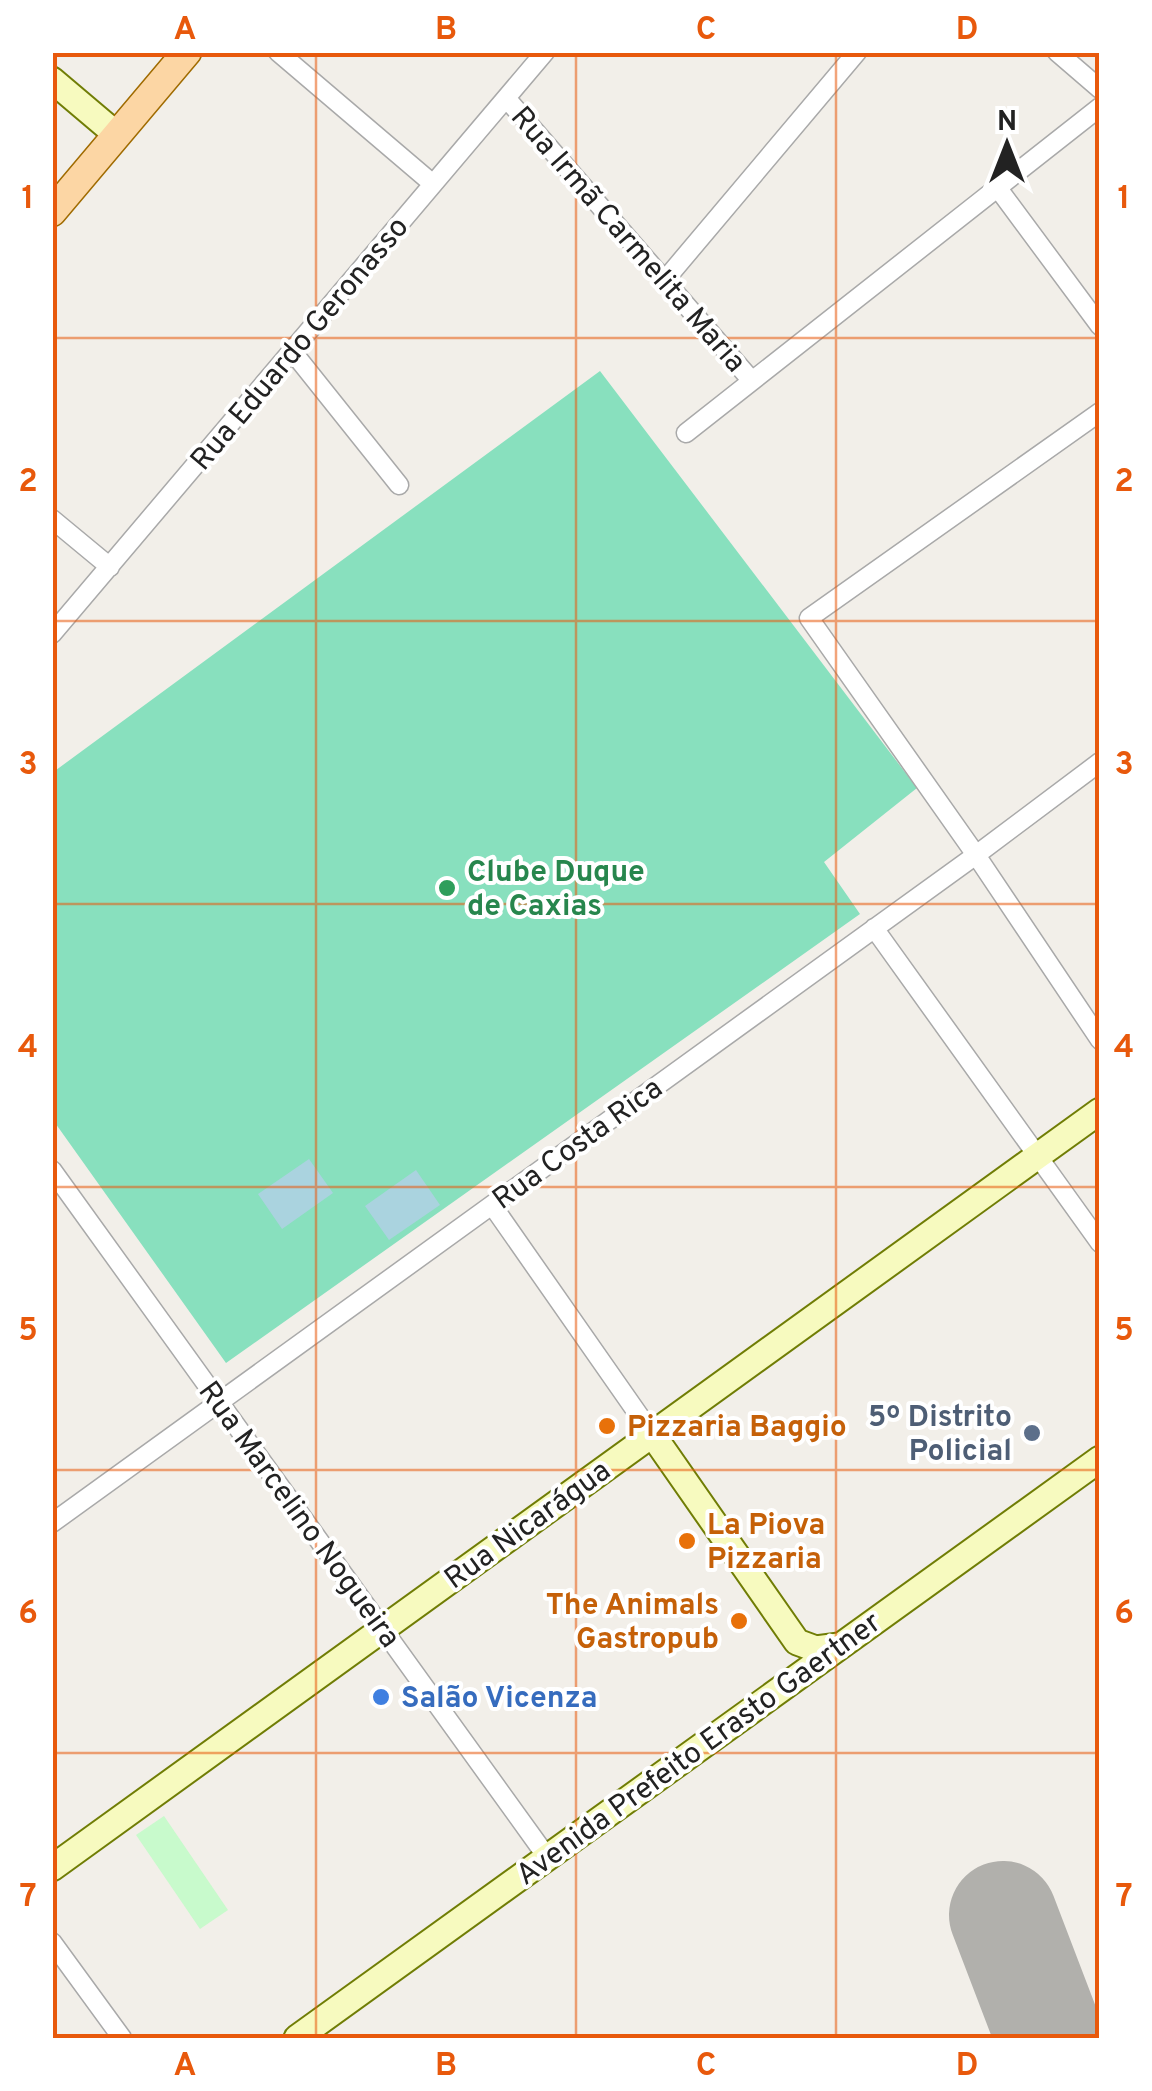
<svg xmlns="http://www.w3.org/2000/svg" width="1152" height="2091" font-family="Overpass,sans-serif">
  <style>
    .park { fill: #c8facc }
    .pitch { fill: #88e0be }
    .water { fill: #aad3df }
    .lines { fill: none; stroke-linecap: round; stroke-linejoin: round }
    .runway { stroke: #b1b0ac; stroke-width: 108 }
    .minor-casing { stroke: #a9a9a9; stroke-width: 21 }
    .secondary-casing { stroke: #707d05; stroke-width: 29 }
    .primary-casing { stroke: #a06b00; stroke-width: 31 }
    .minor { stroke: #fff; stroke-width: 18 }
    .secondary { stroke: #f7fabf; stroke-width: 25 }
    .primary { stroke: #fcd6a4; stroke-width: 28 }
    .grid { fill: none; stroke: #e8590c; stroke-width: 2.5; stroke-opacity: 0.55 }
    .leisure-dot { fill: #2e9e5b; stroke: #fff; stroke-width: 4 }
    .food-dot { fill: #e8710a; stroke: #fff; stroke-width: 4 }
    .service-dot { fill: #5c6f8a; stroke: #fff; stroke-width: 4 }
    .shop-dot { fill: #3f7fe0; stroke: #fff; stroke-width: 4 }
    .labels { text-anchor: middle; stroke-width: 8; stroke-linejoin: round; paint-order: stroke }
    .street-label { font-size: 30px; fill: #222; stroke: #fff }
    .leisure-label { font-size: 30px; font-weight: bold; fill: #27864d; stroke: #fff; text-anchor: start }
    .service-label { font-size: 30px; font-weight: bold; fill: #4e5e75; stroke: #fff; text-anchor: end }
    .food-label { font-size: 30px; font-weight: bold; fill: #c56008; stroke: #fff; text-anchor: start }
    .shop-label { font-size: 30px; font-weight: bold; fill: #366cbe; stroke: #fff; text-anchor: start }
    .neatline { fill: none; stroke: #e8590c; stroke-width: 4 }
    .grid-label { font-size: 32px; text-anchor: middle; font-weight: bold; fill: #e8590c }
  </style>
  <rect width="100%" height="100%" fill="#f2efe9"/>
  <!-- park -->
  <path class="park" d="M 164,1816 L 228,1910 L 200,1929 L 136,1835 Z"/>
  <!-- pitch -->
  <path class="pitch" d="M 600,371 L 917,788 L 824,862 L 860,914 L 226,1363 L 53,1120 L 52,773 Z"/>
  <!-- water -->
  <path class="water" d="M 309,1159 L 333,1193 L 282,1229 L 258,1194 Z
    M 416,1170 L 440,1205 L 389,1240 L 365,1206 Z"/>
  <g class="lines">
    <!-- runway -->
    <path class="runway" d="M 1003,1915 L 1050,2038"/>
    <!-- minor casing -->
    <g class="minor-casing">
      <path id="minor" d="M 278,52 L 433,184
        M 1057,52 L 1100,89
        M 506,98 L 752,381
        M 997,187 L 1100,326
        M 665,280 L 857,52
        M 292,351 L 399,485
        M 1100,412 L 809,618 L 976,855 L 1100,1040
        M 686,433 L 1100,107
        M 52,519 L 110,567
        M 52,634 L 545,52
        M 874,928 L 1100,1243
        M 52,1170 L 547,1857
        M 492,1205 L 652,1434
        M 52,1523 L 976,855 L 1100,762
        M 52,1942 L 122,2038"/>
    </g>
    <!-- secondary casing -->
    <g class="secondary-casing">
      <path id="secondary" d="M 52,80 L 117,135
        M 652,1434 L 797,1642 L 816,1649 L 839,1646
        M 52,1868 L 1100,1111
        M 297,2038 L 1100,1459"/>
    </g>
    <!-- primary casing -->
    <g class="primary-casing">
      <path id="primary" d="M 52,212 L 187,52"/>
    </g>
    <!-- minor -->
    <use href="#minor" class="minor"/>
    <!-- secondary -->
    <use href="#secondary" class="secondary"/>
    <!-- primary -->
    <use href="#primary" class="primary"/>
  </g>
  <!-- grid -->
  <path class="grid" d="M 316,52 L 316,2038M 576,52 L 576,2038M 836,52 L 836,2038M 52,338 L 1100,338M 52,621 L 1100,621M 52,904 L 1100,904M 52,1187 L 1100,1187M 52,1470 L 1100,1470M 52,1753 L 1100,1753"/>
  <!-- markers -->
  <circle class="leisure-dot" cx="447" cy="888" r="10"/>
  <g class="food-dot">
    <circle cx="607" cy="1426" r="10"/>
    <circle cx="687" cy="1541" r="10"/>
    <circle cx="739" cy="1621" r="10"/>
  </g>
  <circle class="service-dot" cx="1032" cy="1433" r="10"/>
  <circle class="shop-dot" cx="381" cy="1697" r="10"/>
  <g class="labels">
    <!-- street labels -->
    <g class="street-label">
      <text transform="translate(629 239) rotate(49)" y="10">Rua Irmã Carmelita Maria</text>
      <text transform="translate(299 343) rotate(-50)" y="10">Rua Eduardo Geronasso</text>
      <text transform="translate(577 1143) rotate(-36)" y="10">Rua Costa Rica</text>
      <text transform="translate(300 1514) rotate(54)" y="10">Rua Marcelino Nogueira</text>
      <text transform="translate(527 1524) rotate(-36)" y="10">Rua Nicarágua</text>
      <text transform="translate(698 1748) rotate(-36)" y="10">Avenida Prefeito Erasto Gaertner</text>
    </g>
    <!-- leisure labels -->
    <g class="leisure-label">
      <text x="467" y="881">Clube Duque<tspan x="467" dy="34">de Caxias</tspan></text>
    </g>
    <!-- service labels -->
    <g class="service-label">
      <text x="1012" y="1426">5º Distrito<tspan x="1012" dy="34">Policial</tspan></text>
    </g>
    <!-- food labels -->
    <g class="food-label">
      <text x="627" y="1436">Pizzaria Baggio</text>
      <text x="707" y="1534">La Piova<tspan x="707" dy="34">Pizzaria</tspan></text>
      <text x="719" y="1614" text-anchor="end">The Animals<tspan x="719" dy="34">Gastropub</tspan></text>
    </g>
    <!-- shop labels -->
    <g class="shop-label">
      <text x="401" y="1707">Salão Vicenza</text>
    </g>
  </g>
  <!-- border -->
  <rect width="1152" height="2091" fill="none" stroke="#ffffff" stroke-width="110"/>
  <!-- north arrow -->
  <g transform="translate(1007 145)" stroke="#ffffff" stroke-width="8" paint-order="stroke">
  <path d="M0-8L18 38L0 25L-18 38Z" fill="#222222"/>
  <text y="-15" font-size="28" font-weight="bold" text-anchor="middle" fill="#222222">N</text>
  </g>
  <rect x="55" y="55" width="1042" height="1981" class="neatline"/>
  <g class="grid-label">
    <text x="185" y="39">A</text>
    <text x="446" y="39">B</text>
    <text x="706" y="39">C</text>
    <text x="967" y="39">D</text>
    <text x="28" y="208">1</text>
    <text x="1124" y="208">1</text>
    <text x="28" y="491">2</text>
    <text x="1124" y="491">2</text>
    <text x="28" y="774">3</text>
    <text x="1124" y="774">3</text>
    <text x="28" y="1057">4</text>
    <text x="1124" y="1057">4</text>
    <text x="28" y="1340">5</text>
    <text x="1124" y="1340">5</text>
    <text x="28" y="1623">6</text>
    <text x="1124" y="1623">6</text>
    <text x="28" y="1906">7</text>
    <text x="1124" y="1906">7</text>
    <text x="185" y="2075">A</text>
    <text x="446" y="2075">B</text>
    <text x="706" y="2075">C</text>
    <text x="967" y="2075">D</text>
  </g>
</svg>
